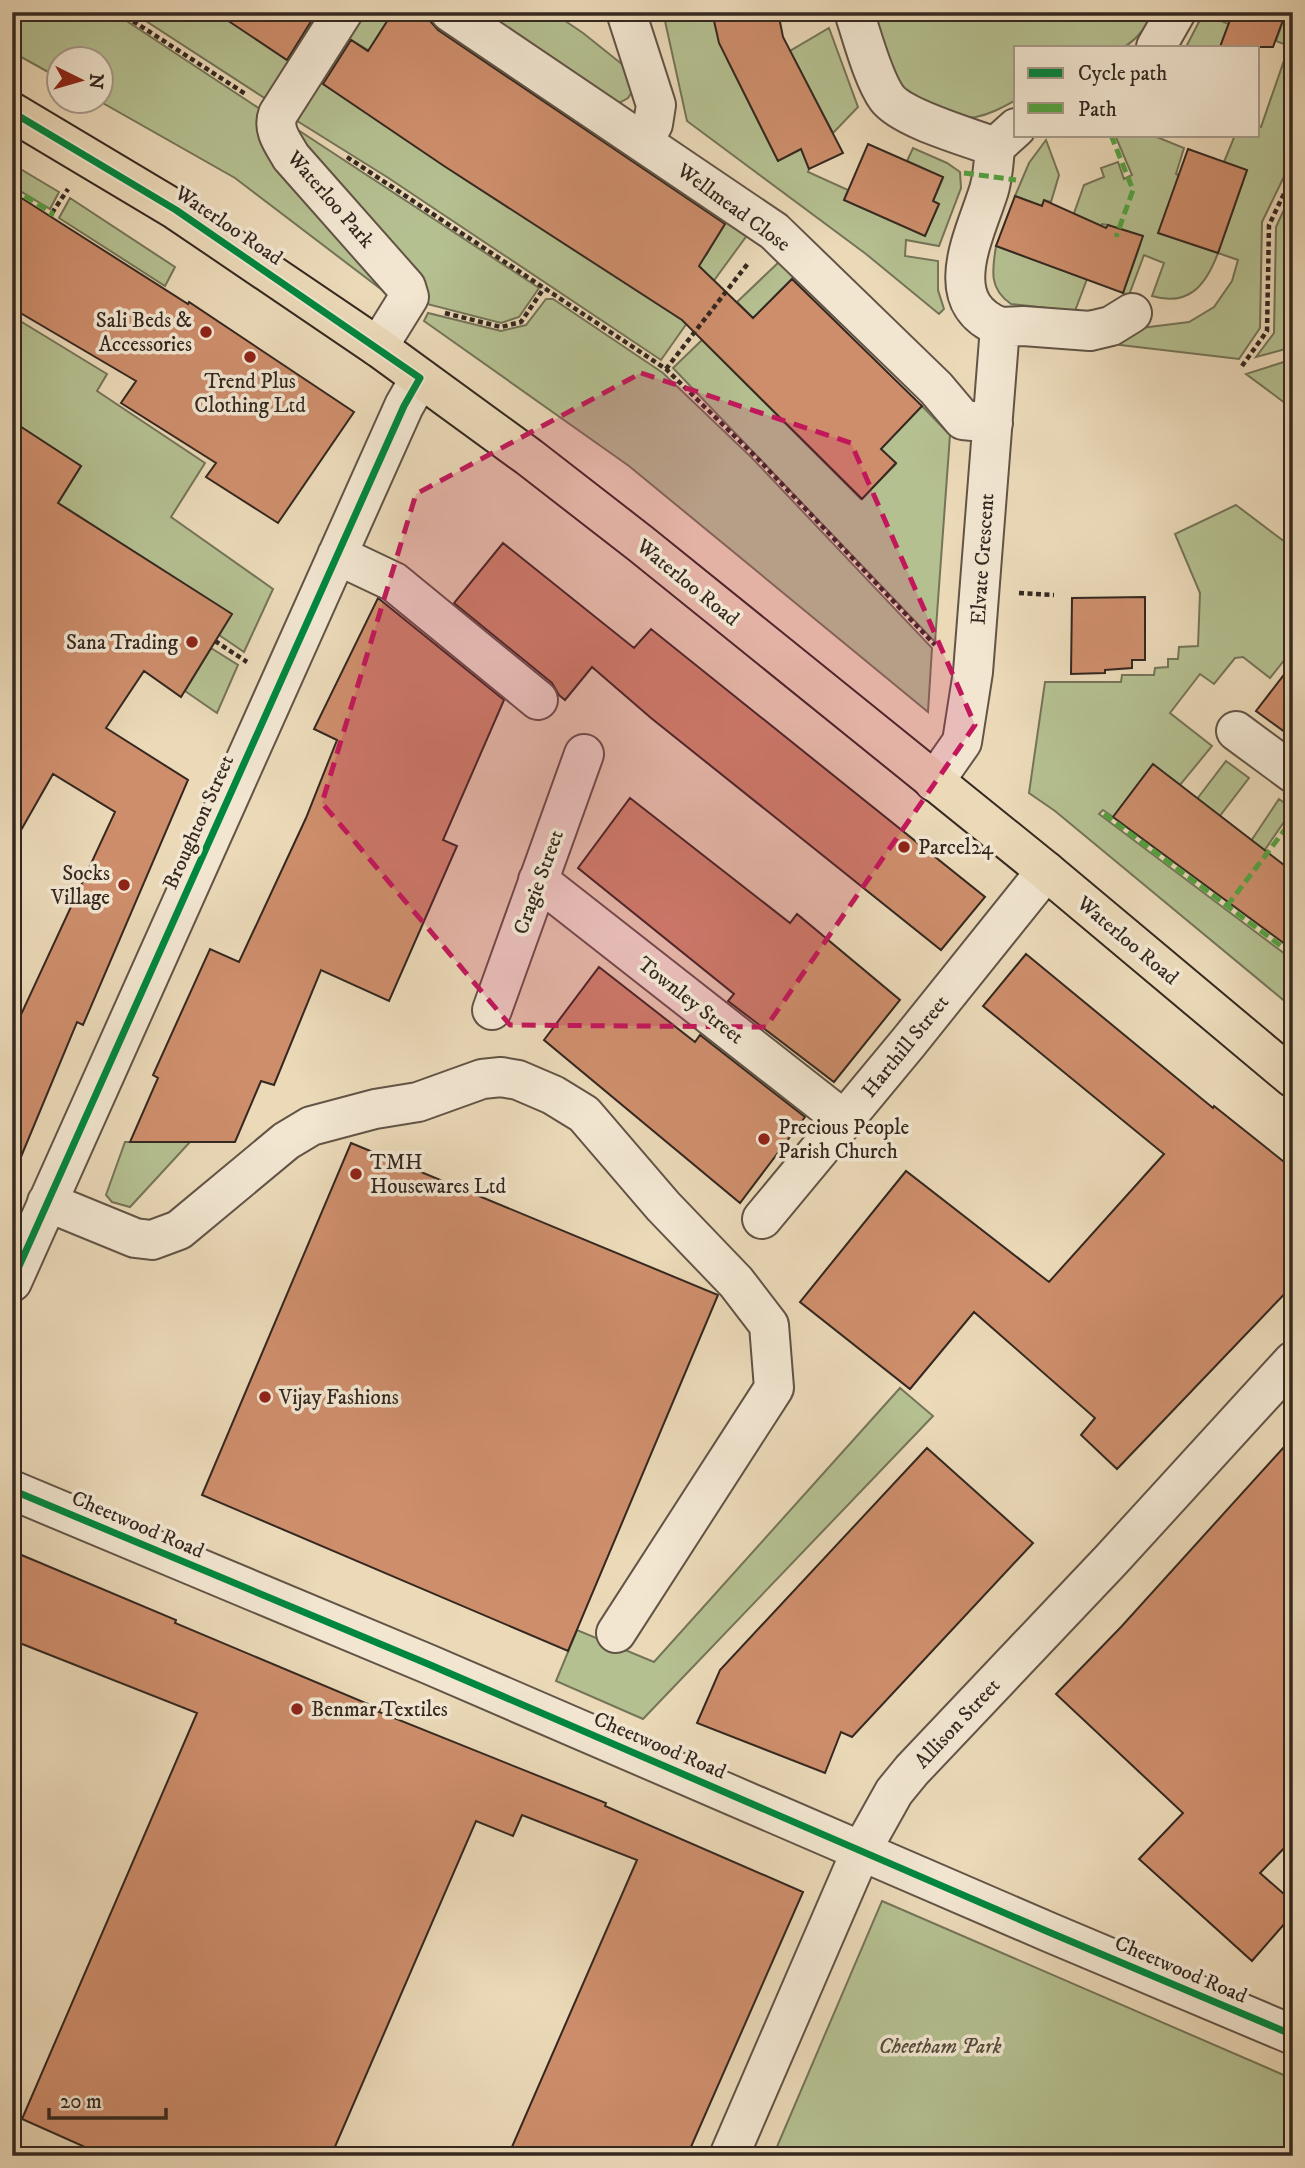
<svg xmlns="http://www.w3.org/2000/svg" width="1305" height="2168" font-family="'IM FELL DW Pica',serif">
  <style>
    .green { fill: #b5c091; stroke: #747458; stroke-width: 2 }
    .building { fill: #ce8e6c; stroke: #342820; stroke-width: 2 }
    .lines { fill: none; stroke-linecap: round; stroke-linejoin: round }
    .minor-casing { stroke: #625446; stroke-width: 42 }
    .major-casing { stroke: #342820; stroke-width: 42 }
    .path { stroke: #342820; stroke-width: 4.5; stroke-dasharray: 5 3.5; stroke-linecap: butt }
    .minor { stroke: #f2e6d1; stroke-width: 38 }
    .major { stroke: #ebd9b8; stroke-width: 38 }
    .quiet { stroke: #53a341; stroke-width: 5; stroke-dasharray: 10 5; stroke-linecap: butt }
    .cycleway-casing { stroke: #f2e6d1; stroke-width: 11 }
    .cycleway { stroke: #00873e; stroke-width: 7 }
    .marked { fill: #c2185b; fill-opacity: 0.2; stroke: #c2185b; stroke-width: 5; stroke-dasharray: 14 9; stroke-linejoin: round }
    .poi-dot { fill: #8f2418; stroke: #f2e6d1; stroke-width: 2.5 }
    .labels { text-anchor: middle; stroke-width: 7; stroke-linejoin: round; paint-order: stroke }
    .street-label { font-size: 21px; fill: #342820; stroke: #f2e6d1 }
    .poi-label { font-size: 21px; fill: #342820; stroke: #f2e6d1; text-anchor: start }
    .park-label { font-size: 21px; font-style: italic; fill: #544e3c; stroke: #f2e6d1 }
  </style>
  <rect width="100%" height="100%" fill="#ebd9b8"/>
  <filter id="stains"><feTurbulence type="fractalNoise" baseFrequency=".00286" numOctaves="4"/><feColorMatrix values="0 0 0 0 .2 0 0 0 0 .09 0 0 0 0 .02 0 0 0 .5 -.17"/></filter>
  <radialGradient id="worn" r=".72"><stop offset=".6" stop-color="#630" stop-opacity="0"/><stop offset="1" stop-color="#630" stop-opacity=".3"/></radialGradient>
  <!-- green -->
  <path class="green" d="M 12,12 L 113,12 L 260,109 L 386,293 L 235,178 L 101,102 L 102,60 L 60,60 L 59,78 L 12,52 Z
    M 132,12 L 216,12 L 292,63 L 266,99 Z
    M 365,12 L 393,12 L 373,53 L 348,38 Z
    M 480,12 L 552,12 L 583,33 L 628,69 L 633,90 L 628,98 L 619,103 L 587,85 Z
    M 663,12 L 712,12 L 728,61 L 778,161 L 801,149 L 809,169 L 808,172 L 848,190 L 844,200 L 925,236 L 939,204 L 933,201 L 943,178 L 907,161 L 913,148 L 947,163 L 960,172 L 961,188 L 939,246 L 906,240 L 905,256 L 938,261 L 938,290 L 944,309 L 939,314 L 866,254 L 687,121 Z
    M 874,12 L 1153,12 C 1149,25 1136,40 1124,47 L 1016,47 L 1016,100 C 1003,107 991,114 976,117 C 958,120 910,99 898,84 C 891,76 878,26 874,12 Z
    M 1286,12 L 1293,12 L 1293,158 L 1262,222 L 1260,328 L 1239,359 L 1112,344 L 1133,329 L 1189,322 L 1214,307 L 1232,281 L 1238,260 L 1218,253 C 1206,285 1189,307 1152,296 L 1164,263 L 1144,255 L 1129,295 L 1123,293 L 1140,245 L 1108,225 L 1102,224 L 1099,230 L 1072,219 L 1084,185 L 1104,177 L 1101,168 L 1118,162 L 1124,179 L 1132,175 L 1115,135 L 1152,135 L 1184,148 L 1176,174 L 1179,175 L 1180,240 L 1218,253 L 1247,170 L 1224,162 L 1235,135 L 1258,135 L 1258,126 L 1261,127 L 1289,46 L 1276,41 Z
    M 1203,14 L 1229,24 L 1220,47 L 1186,47 Z
    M 829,28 L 858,107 L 833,133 L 790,51 Z
    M 320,82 L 687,323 L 661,360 L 387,177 L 294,119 Z
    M 292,126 L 539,288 L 519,317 L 501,323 L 427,304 L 418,287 L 296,139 Z
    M 1046,140 L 1059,175 L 1051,202 L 1044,200 L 1042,206 L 1015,196 L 1029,163 Z
    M 12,164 L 59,192 L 50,209 L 12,186 Z
    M 1293,190 L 1293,347 L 1256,357 L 1274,333 L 1276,227 Z
    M 70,198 L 175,267 L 165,286 L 59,218 Z
    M 727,220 L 748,234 L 710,286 L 688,272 L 706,255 Z
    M 996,246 L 1087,279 L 1075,311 L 1011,304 C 989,289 992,271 996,246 Z
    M 780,261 L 795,276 L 773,298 L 759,324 L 737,302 Z
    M 546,299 L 553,299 L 663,373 L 752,458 L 932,648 L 928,712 L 629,466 L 424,321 L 428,313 L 501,331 L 526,325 Z
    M 12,316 L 107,374 L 97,391 L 205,463 L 171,517 L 273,589 L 244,652 L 219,635 L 231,614 L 58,503 L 81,466 L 12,421 Z
    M 702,340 L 861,499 L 896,464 L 876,444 L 894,435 L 922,406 L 950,435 L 935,642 L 673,368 Z
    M 1293,359 L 1293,409 L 1246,374 Z
    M 1236,505 L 1293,548 L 1293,649 L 1270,678 L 1243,657 L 1235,658 L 1214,684 L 1200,674 L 1170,713 L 1212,746 L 1180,785 L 1153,765 L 1113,817 L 1103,810 L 1099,814 L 1293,960 L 1293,1008 L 1055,811 L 1029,793 L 1045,682 L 1121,682 L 1122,675 L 1154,675 L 1155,668 L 1168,667 L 1168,659 L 1178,659 L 1179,647 L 1198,646 L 1200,593 L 1175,534 Z
    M 211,648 L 238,665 L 217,713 L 185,691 Z
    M 1226,761 L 1249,778 L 1219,817 L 1197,799 Z
    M 1279,799 L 1293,809 L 1264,851 L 1251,841 Z
    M 125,1142 L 190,1142 L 130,1207 L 112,1202 L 106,1195 Z
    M 900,1388 L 933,1416 L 643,1719 L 556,1681 L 577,1630 L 654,1662 Z
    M 882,1901 L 1293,2079 L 1293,2156 L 773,2156 Z"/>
  <!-- building -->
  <path class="building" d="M 215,12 L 310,12 L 315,15 L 287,60 Z
    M 393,12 L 416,12 L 431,22 L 438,30 L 725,224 L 699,266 L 753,318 L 792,279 L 922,406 L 881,449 L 896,463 L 862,499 L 682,320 L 444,166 L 323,84 L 351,40 L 368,51 Z
    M 712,12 L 778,12 L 783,37 L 843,153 L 809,169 L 801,149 L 778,161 L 719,43 Z
    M 1233,12 L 1286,12 L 1273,47 L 1220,47 Z
    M 868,144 L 943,177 L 933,201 L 939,204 L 925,236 L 844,200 Z
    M 1188,149 L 1247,170 L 1218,253 L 1158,233 Z
    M 12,192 L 188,304 L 189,302 L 354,412 L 278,523 L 206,477 L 216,463 L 121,403 L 136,381 L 12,308 Z
    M 1015,196 L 1042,206 L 1044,200 L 1106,228 L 1108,225 L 1143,236 L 1123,293 L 996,246 Z
    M 12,421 L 81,466 L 58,503 L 232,614 L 181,697 L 144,671 L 106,728 L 188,780 L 83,1025 L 77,1022 L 13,1176 L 12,1034 L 115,812 L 53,774 L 12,846 Z
    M 503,543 L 634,648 L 651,629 L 985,897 L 941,950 L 651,718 L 592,667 L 565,700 L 559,695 L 552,683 L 454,603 Z
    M 1145,597 L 1145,660 L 1132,660 L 1132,668 L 1105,670 L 1105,673 L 1071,674 L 1072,598 Z
    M 378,598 L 504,700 L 443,840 L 457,846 L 389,1001 L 321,970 L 274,1085 L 261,1081 L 235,1142 L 130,1142 L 158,1078 L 153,1075 L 210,949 L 239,962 L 306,818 L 337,740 L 314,729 Z
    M 1293,663 L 1293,738 L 1256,711 Z
    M 1153,764 L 1293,872 L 1293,950 L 1113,817 Z
    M 630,798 L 790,923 L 797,914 L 900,1000 L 834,1082 L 728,1001 L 734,994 L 578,868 Z
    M 1026,954 L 1213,1108 L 1214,1106 L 1293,1169 L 1293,1285 L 1117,1469 L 1081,1435 L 1095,1418 L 974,1312 L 910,1389 L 800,1302 L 906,1171 L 1049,1282 L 1164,1154 L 983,1006 Z
    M 599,967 L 695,1042 L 700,1035 L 805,1117 L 740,1203 L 544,1040 Z
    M 351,1143 L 718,1295 L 568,1651 L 202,1495 Z
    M 1293,1437 L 1293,1839 L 1260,1873 L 1293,1902 L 1293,1914 L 1252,1961 L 1139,1859 L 1183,1813 L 1056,1694 L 1121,1627 Z
    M 927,1448 L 1033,1543 L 852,1737 L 841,1732 L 825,1773 L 697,1723 L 720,1670 Z
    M 12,1551 L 176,1620 L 175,1623 L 380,1709 L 379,1712 L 606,1803 L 605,1806 L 803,1892 L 687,2156 L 508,2156 L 637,1860 L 522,1815 L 513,1836 L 476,1821 L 331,2156 L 105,2156 L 22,2119 L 197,1713 L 12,1640 Z"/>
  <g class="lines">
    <!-- minor casing -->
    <g class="minor-casing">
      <path id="minor" d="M 343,12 L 278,114 C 272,130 283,143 291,157 L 406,287 L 409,297 L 378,347
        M 450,12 L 774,231 L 936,388 L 963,420 L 993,423
        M 626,12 L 656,105 L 653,124 L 643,142
        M 854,12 C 862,36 873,79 887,98 C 903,119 969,137 995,147
        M 1156,47 L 1176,12
        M 1000,327 L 1023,326 L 1090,331 L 1111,326 L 1132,313
        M 337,555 L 394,582 L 538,700
        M 1236,731 L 1293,773
        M 934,782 L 962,742 L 973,672 L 1000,327 C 938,302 975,235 989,190 C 993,176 994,161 995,147 L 1016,128
        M 538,880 L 844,1120
        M 492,1010 L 584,754
        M 47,1202 L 135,1238 L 152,1240 L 179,1230 L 286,1141 L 311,1126 L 375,1109 L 418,1102 L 482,1079 L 501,1077 L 518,1080 L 553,1095 L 584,1114 L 663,1206 L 736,1282 L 769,1325 L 774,1388 L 616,1633
        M 762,1219 L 908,1043 L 1046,871
        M 12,1282 L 404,406 L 420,378
        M 12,1490 L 428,1664 L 1051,1933 L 1293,2035
        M 729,2156 L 861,1851 L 894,1792 L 912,1770 L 1111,1560 L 1293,1361"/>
    </g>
    <!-- major casing -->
    <g class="major-casing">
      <path id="major" d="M 12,112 L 176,210 L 378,347 L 529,457 L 641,544 L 1046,871 L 1293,1078"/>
    </g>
    <!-- path -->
    <path class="path" d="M 119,12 L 247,95
      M 347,157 L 666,369 L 758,459 L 935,645
      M 52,213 L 68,189
      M 445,313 L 501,327 L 521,322 L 544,288
      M 1242,366 L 1267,331 L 1269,225 L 1293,175
      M 666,369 L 749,262
      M 1019,593 L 1054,595
      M 215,641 L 247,662"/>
    <!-- minor -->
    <use href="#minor" class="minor"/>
    <!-- major -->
    <use href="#major" class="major"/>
    <!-- quiet -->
    <path class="quiet" d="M 1111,135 L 1133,190 L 1116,237
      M 964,173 L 1016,180
      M 12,188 L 52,213 L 51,216
      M 1104,814 L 1293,955
      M 1227,906 L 1293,819"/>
    <!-- cycleway casing -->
    <g class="cycleway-casing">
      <path id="cycleway" d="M 12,112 L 176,210 L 420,378 L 404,406 L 12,1282
        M 12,1490 L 428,1664 L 1051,1933 L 1293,2035"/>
    </g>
    <!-- cycleway -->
    <use href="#cycleway" class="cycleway"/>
  </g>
  <!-- marked area -->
  <path class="marked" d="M 641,373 L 851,443 L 975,725 L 766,1027 L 510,1025 L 322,803 L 416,494 Z"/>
  <!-- markers -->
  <g class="poi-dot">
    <circle cx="206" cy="332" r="7"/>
    <circle cx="250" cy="357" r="7"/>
    <circle cx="192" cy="642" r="7"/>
    <circle cx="904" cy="847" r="7"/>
    <circle cx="124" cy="885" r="7"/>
    <circle cx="764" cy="1139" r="7"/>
    <circle cx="356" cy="1174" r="7"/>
    <circle cx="265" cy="1397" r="7"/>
    <circle cx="297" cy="1709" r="7"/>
  </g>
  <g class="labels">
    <!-- street labels -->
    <g class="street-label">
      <text transform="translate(331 199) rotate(49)" y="7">Waterloo Park</text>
      <text transform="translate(734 207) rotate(36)" y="7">Wellmead Close</text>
      <text transform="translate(229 225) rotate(34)" y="7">Waterloo Road</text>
      <text transform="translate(982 559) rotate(-86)" y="7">Elvate Crescent</text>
      <text transform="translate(688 582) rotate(39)" y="7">Waterloo Road</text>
      <text transform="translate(198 822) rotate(-66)" y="7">Broughton Street</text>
      <text transform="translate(538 882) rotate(-70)" y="7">Cragie Street</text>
      <text transform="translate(1128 940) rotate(40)" y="7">Waterloo Road</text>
      <text transform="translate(691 1000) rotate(38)" y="7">Townley Street</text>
      <text transform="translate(905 1046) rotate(-51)" y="7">Harthill Street</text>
      <text transform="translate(138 1524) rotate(23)" y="7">Cheetwood Road</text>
      <text transform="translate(957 1723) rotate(-47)" y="7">Allison Street</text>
      <text transform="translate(660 1745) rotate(23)" y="7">Cheetwood Road</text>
      <text transform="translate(1181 1969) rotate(23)" y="7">Cheetwood Road</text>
    </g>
    <!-- poi labels -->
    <g class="poi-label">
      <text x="192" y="327" text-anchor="end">Sali Beds &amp;<tspan x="192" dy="24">Accessories</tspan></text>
      <text x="250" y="388" text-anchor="middle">Trend Plus<tspan x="250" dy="24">Clothing Ltd</tspan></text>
      <text x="178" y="649" text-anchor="end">Sana Trading</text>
      <text x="918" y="854">Parcel24</text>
      <text x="110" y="880" text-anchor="end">Socks<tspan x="110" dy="24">Village</tspan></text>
      <text x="778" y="1134">Precious People<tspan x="778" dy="24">Parish Church</tspan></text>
      <text x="370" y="1169">TMH<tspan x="370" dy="24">Housewares Ltd</tspan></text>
      <text x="279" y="1404">Vijay Fashions</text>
      <text x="311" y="1716">Benmar Textiles</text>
    </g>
    <!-- park labels -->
    <g class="park-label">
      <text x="940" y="2053">Cheetham Park</text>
    </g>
  </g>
  <!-- margin -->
  <rect width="1305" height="2168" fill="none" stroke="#ebd9b8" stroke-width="42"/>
  <rect x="14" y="14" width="1277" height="2140" fill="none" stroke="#342820" stroke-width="3.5"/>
  <rect x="21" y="21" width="1263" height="2126" fill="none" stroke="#342820" stroke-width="2"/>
  <!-- legend -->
  <rect x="1014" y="46" width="245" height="91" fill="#f2e6d1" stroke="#a69a8a" stroke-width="2"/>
  <rect x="1028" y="68" width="35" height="10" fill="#00873e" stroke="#a69a8a" stroke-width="2"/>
  <text x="1078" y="80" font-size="21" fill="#342820">Cycle path</text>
  <rect x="1028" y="103" width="35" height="10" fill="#53a341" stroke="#a69a8a" stroke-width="2"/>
  <text x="1078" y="116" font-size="21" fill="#342820">Path</text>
  <!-- north arrow -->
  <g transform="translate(80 80) rotate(95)"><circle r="33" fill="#f2e6d1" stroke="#a69a8a" stroke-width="2"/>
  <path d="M0-5L12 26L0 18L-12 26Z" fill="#8f2418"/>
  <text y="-10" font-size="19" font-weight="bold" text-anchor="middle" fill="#342820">N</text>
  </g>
  <!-- scale -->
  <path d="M49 2108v10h117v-10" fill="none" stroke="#342820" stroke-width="3.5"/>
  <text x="60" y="2108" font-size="21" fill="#342820" stroke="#f2e6d1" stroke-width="5" paint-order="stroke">20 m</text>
  <rect width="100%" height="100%" filter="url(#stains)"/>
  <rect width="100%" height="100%" fill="url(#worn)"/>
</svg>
